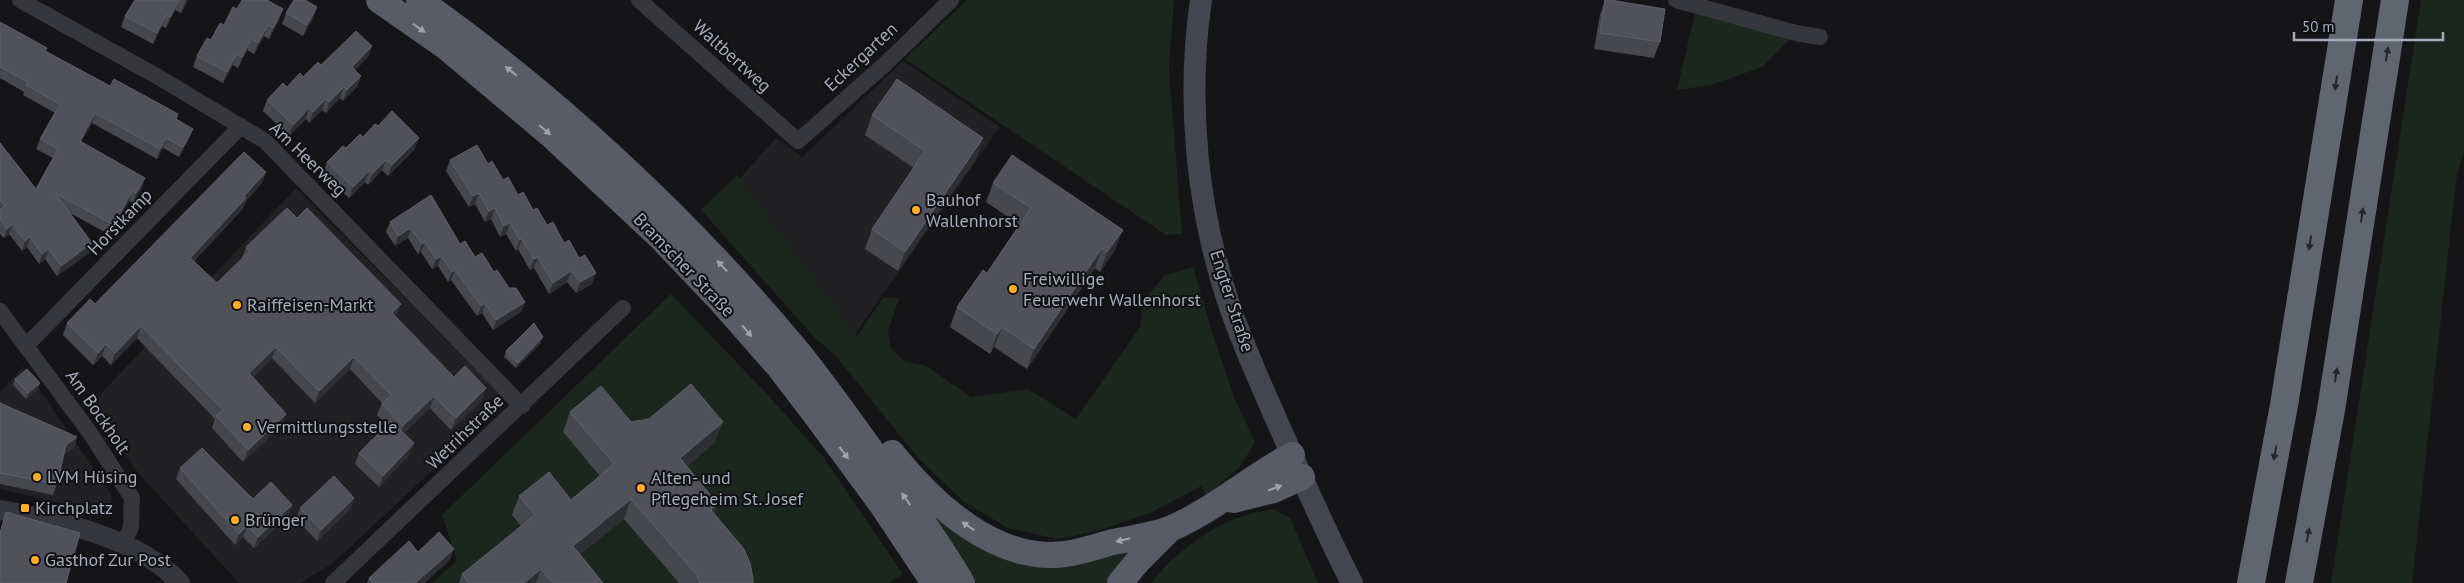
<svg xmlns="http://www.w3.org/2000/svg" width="2464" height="583" font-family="'PT Sans',sans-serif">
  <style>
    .built { fill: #212124 }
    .green { fill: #1d261e }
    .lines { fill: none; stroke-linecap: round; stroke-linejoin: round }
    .minor { stroke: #36373d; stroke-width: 16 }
    .tertiary { stroke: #36373d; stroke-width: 20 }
    .secondary { stroke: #44464d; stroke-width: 22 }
    .trunk { stroke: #5a5c65; stroke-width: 26 }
    .motorway { stroke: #61656e; stroke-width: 28 }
    .wall { fill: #46484d }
    .shaded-wall { fill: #2e2f33 }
    .building { fill: #515259; stroke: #5e6068 }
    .oneway { fill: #9ea4b1 }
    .oneway2 { fill: #242529 }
    .poi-dot { fill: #ffaf25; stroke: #101012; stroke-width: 2 }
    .labels { text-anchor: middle; stroke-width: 4; stroke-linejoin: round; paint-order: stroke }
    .street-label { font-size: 18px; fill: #a6acb9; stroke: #101012 }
    .poi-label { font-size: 18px; fill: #a6acb9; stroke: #101012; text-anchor: start }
  </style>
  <rect width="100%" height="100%" fill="#151517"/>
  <!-- built -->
  <path class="built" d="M 903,61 L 1000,127 L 851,340 L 735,184 L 776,138 L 802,157 Z
    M 296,188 L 507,401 L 333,563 L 300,583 L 239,583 L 140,475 L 89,406 Z
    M 23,366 L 110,492 L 112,499 L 109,506 L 96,511 L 0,489 L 0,392 Z"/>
  <!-- green -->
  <path class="green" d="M 967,0 L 1174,0 L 1169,70 L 1182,234 L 1166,235 L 905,59 Z
    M 2421,0 L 2464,0 L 2464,149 L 2456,181 L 2412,583 L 2331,583 Z
    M 1697,5 L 1796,33 L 1762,67 L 1711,85 L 1677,90 Z
    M 737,175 L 857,336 L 883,298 L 899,298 L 888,331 L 891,348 L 905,362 L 925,365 L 971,397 L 1028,389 L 1076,419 L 1140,327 L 1144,300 L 1164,276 L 1193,267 L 1213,335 L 1235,400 L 1255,442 L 1239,468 L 1206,495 L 1201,486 L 1150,513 L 1100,530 L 1058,539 L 1008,528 L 964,502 L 919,459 L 835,355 L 816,339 L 701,210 Z
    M 671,294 L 765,392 L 824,458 L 903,574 L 888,583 L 432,583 L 457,560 L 442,515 Z
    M 917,495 L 1025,559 L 1144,544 L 1108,583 L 976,583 Z
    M 1272,509 L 1290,518 L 1318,583 L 1152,583 C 1168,558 1207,530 1234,519 C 1246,514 1260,512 1272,509 Z"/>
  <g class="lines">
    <!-- minor -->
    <path class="minor" d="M 20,0 L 160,78 L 265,141 L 522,406
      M 639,0 L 798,141 L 883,66 L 951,0
      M 1676,0 L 1796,33 L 1820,37
      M 0,311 L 90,433 L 132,498 L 131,527 L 123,545
      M 26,346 L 241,126
      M 333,583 L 623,308"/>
    <!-- tertiary -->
    <path class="tertiary" d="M 0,510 C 58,520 139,538 180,583"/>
    <!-- secondary -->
    <path class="secondary" d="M 1201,0 C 1186,102 1197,212 1231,310 C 1245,350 1263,389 1280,428 C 1303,480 1326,533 1352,583"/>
    <!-- trunk -->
    <path class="trunk" d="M 379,0 L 446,47 L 552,136 L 660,237 L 719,299 L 779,367 L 815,414 L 882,505 L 934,583
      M 419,0 C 556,97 686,218 794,347 C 823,382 849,420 876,457 C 906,498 936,539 962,583
      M 892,453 C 932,503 995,563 1065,554 C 1081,552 1097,546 1113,542 C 1132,538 1154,536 1172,528 C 1215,509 1251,477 1292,455
      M 1233,500 L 1274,490 L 1302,477
      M 1120,583 L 1138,561 L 1170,529"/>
    <!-- motorway -->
    <path class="motorway" d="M 2251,583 L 2284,405 L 2349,0
      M 2299,583 L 2331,410 L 2395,0"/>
  </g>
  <!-- wall -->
  <path class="wall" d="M 135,0 L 188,0 L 181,13 L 175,10 L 166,28 L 162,26 L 153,44 L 121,27 L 125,16 Z
    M 1605,0 L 1660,42 L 1654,58 L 1594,49 L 1600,15 Z
    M 237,9 L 279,20 L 269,39 L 264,36 L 254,54 L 247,50 L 238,68 L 233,65 L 223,83 L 193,67 L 197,56 Z
    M 286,13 L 313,18 L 303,36 L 282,24 Z
    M 0,22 L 46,51 L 110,86 L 178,114 L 176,119 L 189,139 L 179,157 L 163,148 L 157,159 L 92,123 L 81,142 L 142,188 L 133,203 L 129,201 L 110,235 L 70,213 L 92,243 L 89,253 L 57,276 L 45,259 L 39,264 L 27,247 L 22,251 L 9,234 L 4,238 L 0,234 L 0,143 L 36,189 L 53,158 L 36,149 L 40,139 L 55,113 L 23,95 L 24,92 L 0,78 Z
    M 372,46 L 368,57 L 355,70 L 361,76 L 357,87 L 343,101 L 340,98 L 326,113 L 322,110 L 309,123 L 306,119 L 289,136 L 263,111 L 267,100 L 287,87 L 303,77 L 321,65 Z
    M 872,115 L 983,138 L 976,158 L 898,271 L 865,249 L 872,229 L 914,168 L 865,135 Z
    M 378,126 L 415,149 L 388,176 L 382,170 L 368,185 L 365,182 L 349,198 L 323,173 L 327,162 L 346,148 Z
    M 450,160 L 488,164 L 564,243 L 592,284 L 576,293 L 567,282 L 549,294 L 534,268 L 530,270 L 518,249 L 516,251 L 506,234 L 500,237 L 491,219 L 485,222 L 475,204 L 469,207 L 446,171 Z
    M 266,172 L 261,184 L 246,201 L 242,210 L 194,261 L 217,283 L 242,258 L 246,247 L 396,316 L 396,317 L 454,377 L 482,400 L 451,430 L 430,408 L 404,433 L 410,454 L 379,487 L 355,464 L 359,453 L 387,425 L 377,415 L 382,403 L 350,369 L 315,403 L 272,358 L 253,377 L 286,414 L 282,425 L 243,462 L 212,428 L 215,419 L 137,338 L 111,365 L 102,356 L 93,365 L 63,335 L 67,323 L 95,304 Z
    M 993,183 L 1115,250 L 1100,272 L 1095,268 L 1027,369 L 994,347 L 990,354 L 950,327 L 957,307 L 987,273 L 1020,225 L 986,202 Z
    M 431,195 L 460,244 L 494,272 L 509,288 L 525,302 L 521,312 L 493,330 L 482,313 L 477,316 L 451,280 L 448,282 L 438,266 L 432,269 L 421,252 L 418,254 L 408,238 L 395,246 L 386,232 L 390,222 Z
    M 541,343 L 516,368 L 504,357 L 506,351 Z
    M 15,379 L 40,383 L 38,388 L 26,399 L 13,385 Z
    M 0,403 L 77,437 L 74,448 L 64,454 L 57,484 L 53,495 L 0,484 Z
    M 570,412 L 631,422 L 715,442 L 687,466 L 753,583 L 679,583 L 624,519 L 580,554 L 603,583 L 459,583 L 462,574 L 521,526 L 512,515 L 519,496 L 571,500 L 600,476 L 563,432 Z
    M 180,468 L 253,499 L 292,505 L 288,516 L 254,548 L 243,537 L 235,545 L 176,479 Z
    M 354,498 L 350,509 L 317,541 L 296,519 L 300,508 Z
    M 418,552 L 450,560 L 424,583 L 367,583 L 369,578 Z"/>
  <!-- shaded-wall -->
  <path class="shaded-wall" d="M 179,0 L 175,10 L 166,28 L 170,17 Z
    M 186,0 L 188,0 L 181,13 L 185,2 Z
    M 317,7 L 313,18 L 303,36 L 307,25 Z
    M 283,9 L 279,20 L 269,39 L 273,28 Z
    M 166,15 L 162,26 L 153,44 L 157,33 Z
    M 268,25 L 264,36 L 254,54 L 258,43 Z
    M 251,39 L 247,50 L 238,68 L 242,57 Z
    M 372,46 L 368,57 L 348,78 L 352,67 Z
    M 237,54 L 233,65 L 223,83 L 227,72 Z
    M 361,76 L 357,87 L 343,101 L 347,90 Z
    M 344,87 L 340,98 L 326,113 L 329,102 Z
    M 326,99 L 322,110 L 309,123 L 313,112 Z
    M 309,108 L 306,119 L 289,136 L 293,125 Z
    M 95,113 L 92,123 L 76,151 L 80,141 Z
    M 193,129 L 189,139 L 179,157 L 183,147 Z
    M 166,138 L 163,148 L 157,159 L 160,149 Z
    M 419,138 L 415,149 L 388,176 L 392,165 Z
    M 983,138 L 976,158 L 898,271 L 905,252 Z
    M 386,160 L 382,170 L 368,185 L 372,174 Z
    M 369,171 L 365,182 L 349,198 L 353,187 Z
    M 266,172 L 261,184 L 246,201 L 242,210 L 186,270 L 190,258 L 244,196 Z
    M 145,178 L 142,188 L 133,203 L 136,193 Z
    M 132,191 L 129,201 L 110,235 L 114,225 Z
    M 479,193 L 475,204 L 469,207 L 473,196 Z
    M 495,208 L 491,219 L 485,222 L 489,211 Z
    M 510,223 L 506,234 L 500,237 L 504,226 Z
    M 13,224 L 9,234 L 4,238 L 7,229 Z
    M 411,228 L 408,238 L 395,246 L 398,236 Z
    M 1123,230 L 1115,250 L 1100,272 L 1107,252 Z
    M 30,237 L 27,247 L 22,251 L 25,241 Z
    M 522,239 L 518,249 L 516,251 L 520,240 Z
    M 425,242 L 421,252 L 418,254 L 422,244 Z
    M 92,243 L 89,253 L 57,276 L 61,266 Z
    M 1102,248 L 1095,268 L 1027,369 L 1034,349 Z
    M 49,249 L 45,259 L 39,264 L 42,254 Z
    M 441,256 L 438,266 L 432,269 L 436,259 Z
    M 538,257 L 534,268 L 530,270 L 534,259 Z
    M 455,270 L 451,280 L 448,282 L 452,272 Z
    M 571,271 L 567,282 L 549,294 L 553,283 Z
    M 596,273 L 592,284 L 576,293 L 580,282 Z
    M 525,302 L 521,312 L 493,330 L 496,320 Z
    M 485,303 L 482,313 L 477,316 L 481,306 Z
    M 401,304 L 396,316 L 388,325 L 392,313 Z
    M 141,326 L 137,338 L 111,365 L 115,353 Z
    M 1002,327 L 994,347 L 990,354 L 997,334 Z
    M 543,337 L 541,343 L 516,368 L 518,363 Z
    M 106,344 L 102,356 L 93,365 L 98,353 Z
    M 276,347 L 272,358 L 245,385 L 249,373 Z
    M 354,357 L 350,369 L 315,403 L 319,391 Z
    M 40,383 L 38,388 L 26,399 L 28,393 Z
    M 486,388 L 482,400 L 451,430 L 456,418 Z
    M 434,396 L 430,408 L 399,438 L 403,426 Z
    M 286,414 L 282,425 L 243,462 L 248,450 Z
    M 723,422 L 715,442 L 673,478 L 680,458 Z
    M 77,437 L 74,448 L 62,455 L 66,445 Z
    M 414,443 L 410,454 L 379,487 L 383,476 Z
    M 354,498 L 350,509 L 317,541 L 321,530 Z
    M 631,499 L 624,519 L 566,566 L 573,546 Z
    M 718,504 L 711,523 L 711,510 Z
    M 292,505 L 288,516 L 254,548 L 258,537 Z
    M 247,526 L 243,537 L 235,545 L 239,534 Z
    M 454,549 L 450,560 L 424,583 L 415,583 Z
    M 541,569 L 536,583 L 524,583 Z"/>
  <!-- building -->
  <path class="building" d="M 135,0 L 179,0 L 170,17 L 166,15 L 157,33 L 125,16 Z
    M 242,0 L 267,0 L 283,9 L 273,28 L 268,25 L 258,43 L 251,39 L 242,57 L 237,54 L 227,72 L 197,56 L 207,38 L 211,40 L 220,23 L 224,25 L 233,7 L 237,9 Z
    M 294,0 L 305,0 L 317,7 L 307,25 L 286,13 Z
    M 1605,0 L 1610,0 L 1665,9 L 1660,42 L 1600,33 Z
    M 0,22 L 47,48 L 45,51 L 110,86 L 114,79 L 178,114 L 176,119 L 193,129 L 183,147 L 166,138 L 160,149 L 95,113 L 80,141 L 145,178 L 136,193 L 132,191 L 114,225 L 55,193 L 92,243 L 61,266 L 49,249 L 42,254 L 30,237 L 25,241 L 13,224 L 7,229 L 0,219 L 0,210 L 5,206 L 0,200 L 0,143 L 36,189 L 58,149 L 40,139 L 60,104 L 26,85 L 28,82 L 0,67 Z
    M 356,31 L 372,46 L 352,67 L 361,76 L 347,90 L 344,87 L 329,102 L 326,99 L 313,112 L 309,108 L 293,125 L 267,100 L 283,83 L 287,87 L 300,73 L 303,77 L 318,62 L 321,65 Z
    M 897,79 L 983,138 L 905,252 L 872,229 L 925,151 L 872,115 Z
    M 392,111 L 419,138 L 392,165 L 386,160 L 372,174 L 369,171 L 353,187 L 327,162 L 343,146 L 346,148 L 360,134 L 363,137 L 375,124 L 378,126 Z
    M 477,145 L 488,164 L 492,161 L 503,180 L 508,177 L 518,195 L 523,192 L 533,210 L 537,208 L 547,225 L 553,222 L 564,243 L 569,240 L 579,258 L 585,255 L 596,273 L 580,282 L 571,271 L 553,283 L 538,257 L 534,259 L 522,239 L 520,240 L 510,223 L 504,226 L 495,208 L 489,211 L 479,193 L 473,196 L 450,160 Z
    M 244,152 L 266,172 L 244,196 L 246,198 L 190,258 L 217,283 L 250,251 L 246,247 L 287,208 L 297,218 L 307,208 L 401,304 L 392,313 L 454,377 L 465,366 L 486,388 L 456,418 L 434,396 L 403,426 L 382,404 L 391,395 L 354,357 L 319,391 L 276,347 L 249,373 L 286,414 L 248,450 L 216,416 L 223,410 L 141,326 L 115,353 L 106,344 L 98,353 L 67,323 L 90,299 L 95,304 Z
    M 1012,155 L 1123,230 L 1107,252 L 1102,248 L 1034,349 L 1002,327 L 997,334 L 957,307 L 983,270 L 987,273 L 1031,208 L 993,183 Z
    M 431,195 L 460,244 L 465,241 L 475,257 L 482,253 L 494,272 L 497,270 L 509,288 L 516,288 L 525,302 L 496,320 L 485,303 L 481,306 L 455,270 L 452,272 L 441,256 L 436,259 L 425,242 L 422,244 L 411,228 L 398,236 L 390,222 Z
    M 534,323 L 543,337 L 518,363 L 506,351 Z
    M 27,369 L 40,383 L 28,393 L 15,379 Z
    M 691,384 L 723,422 L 680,458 L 718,504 L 711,510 L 744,549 L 750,563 L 753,578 L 753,583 L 700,583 L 696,574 L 631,499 L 573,546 L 603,583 L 553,583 L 541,569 L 524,583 L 469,583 L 462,574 L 535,515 L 519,496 L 549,472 L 571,500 L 614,464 L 570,412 L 601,386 L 631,422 L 649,419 Z
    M 0,403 L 77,437 L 66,445 L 57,484 L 0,473 Z
    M 391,421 L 414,443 L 383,476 L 359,453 Z
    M 202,448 L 253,499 L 271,482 L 292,505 L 258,537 L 247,526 L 239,534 L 180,468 Z
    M 334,476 L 354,498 L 321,530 L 300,508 Z
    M 6,512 L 80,533 L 66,583 L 0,583 L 0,533 Z
    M 439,532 L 454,549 L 415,583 L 374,583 L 369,578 L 409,541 L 418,552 Z"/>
  <!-- one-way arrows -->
  <defs><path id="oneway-solid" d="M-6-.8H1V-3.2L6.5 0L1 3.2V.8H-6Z" transform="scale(1.25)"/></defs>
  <g class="oneway">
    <use href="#oneway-solid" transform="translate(419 28) rotate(35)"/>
    <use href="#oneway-solid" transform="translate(511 71) rotate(-141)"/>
    <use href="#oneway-solid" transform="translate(545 130) rotate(40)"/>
    <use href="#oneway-solid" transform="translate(722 266) rotate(-133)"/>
    <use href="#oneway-solid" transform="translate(747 331) rotate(49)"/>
    <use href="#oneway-solid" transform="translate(844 453) rotate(53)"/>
    <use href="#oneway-solid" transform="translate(1275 488) rotate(-21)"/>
    <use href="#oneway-solid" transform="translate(906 499) rotate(-125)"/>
    <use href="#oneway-solid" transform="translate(968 526) rotate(-146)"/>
    <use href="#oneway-solid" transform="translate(1123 540) rotate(167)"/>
  </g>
  <g class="oneway2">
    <use href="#oneway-solid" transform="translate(2387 54) rotate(-81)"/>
    <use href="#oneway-solid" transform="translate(2336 83) rotate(99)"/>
    <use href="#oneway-solid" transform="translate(2362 215) rotate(-81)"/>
    <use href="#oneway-solid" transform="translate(2310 243) rotate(99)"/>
    <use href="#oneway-solid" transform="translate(2336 375) rotate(-81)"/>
    <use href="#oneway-solid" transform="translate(2275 453) rotate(101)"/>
    <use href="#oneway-solid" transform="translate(2308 535) rotate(-79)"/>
  </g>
  <!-- markers -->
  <g class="poi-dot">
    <circle cx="916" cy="210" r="5"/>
    <circle cx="1013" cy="289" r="5"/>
    <circle cx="237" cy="305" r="5"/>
    <circle cx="247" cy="427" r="5"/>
    <circle cx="37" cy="477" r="5"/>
    <circle cx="641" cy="488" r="5"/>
    <rect x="20" y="503" width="10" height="10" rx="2.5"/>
    <circle cx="235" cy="520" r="5"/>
    <circle cx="35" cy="560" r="5"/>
  </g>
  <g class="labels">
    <!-- street labels -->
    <g class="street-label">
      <text transform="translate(732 56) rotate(42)" y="6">Waltbertweg</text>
      <text transform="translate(861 57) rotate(-43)" y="6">Eckergarten</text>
      <text transform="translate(308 159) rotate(44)" y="6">Am Heerweg</text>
      <text transform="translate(120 222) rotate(-46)" y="6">Horstkamp</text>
      <text transform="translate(684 265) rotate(46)" y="6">Bramscher Straße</text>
      <text transform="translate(1232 301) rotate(72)" y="6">Engter Straße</text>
      <text transform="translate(98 412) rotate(55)" y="6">Am Bockholt</text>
      <text transform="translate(465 432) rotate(-44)" y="6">Wetrihstraße</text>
    </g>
    <!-- poi labels -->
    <g class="poi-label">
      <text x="926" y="206">Bauhof<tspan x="926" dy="21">Wallenhorst</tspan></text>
      <text x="1023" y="285">Freiwillige<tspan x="1023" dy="21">Feuerwehr Wallenhorst</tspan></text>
      <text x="247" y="311">Raiffeisen-Markt</text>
      <text x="257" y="433">Vermittlungsstelle</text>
      <text x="47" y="483">LVM Hüsing</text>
      <text x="651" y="484">Alten- und<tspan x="651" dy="21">Pflegeheim St. Josef</tspan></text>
      <text x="35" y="514">Kirchplatz</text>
      <text x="245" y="526">Brünger</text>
      <text x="45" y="566">Gasthof Zur Post</text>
    </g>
  </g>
  <!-- scale -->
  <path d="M2294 32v8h149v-8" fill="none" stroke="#a6acb9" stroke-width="2.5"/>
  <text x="2302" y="32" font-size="15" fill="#a6acb9" stroke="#101012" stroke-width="4" paint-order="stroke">50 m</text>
</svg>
